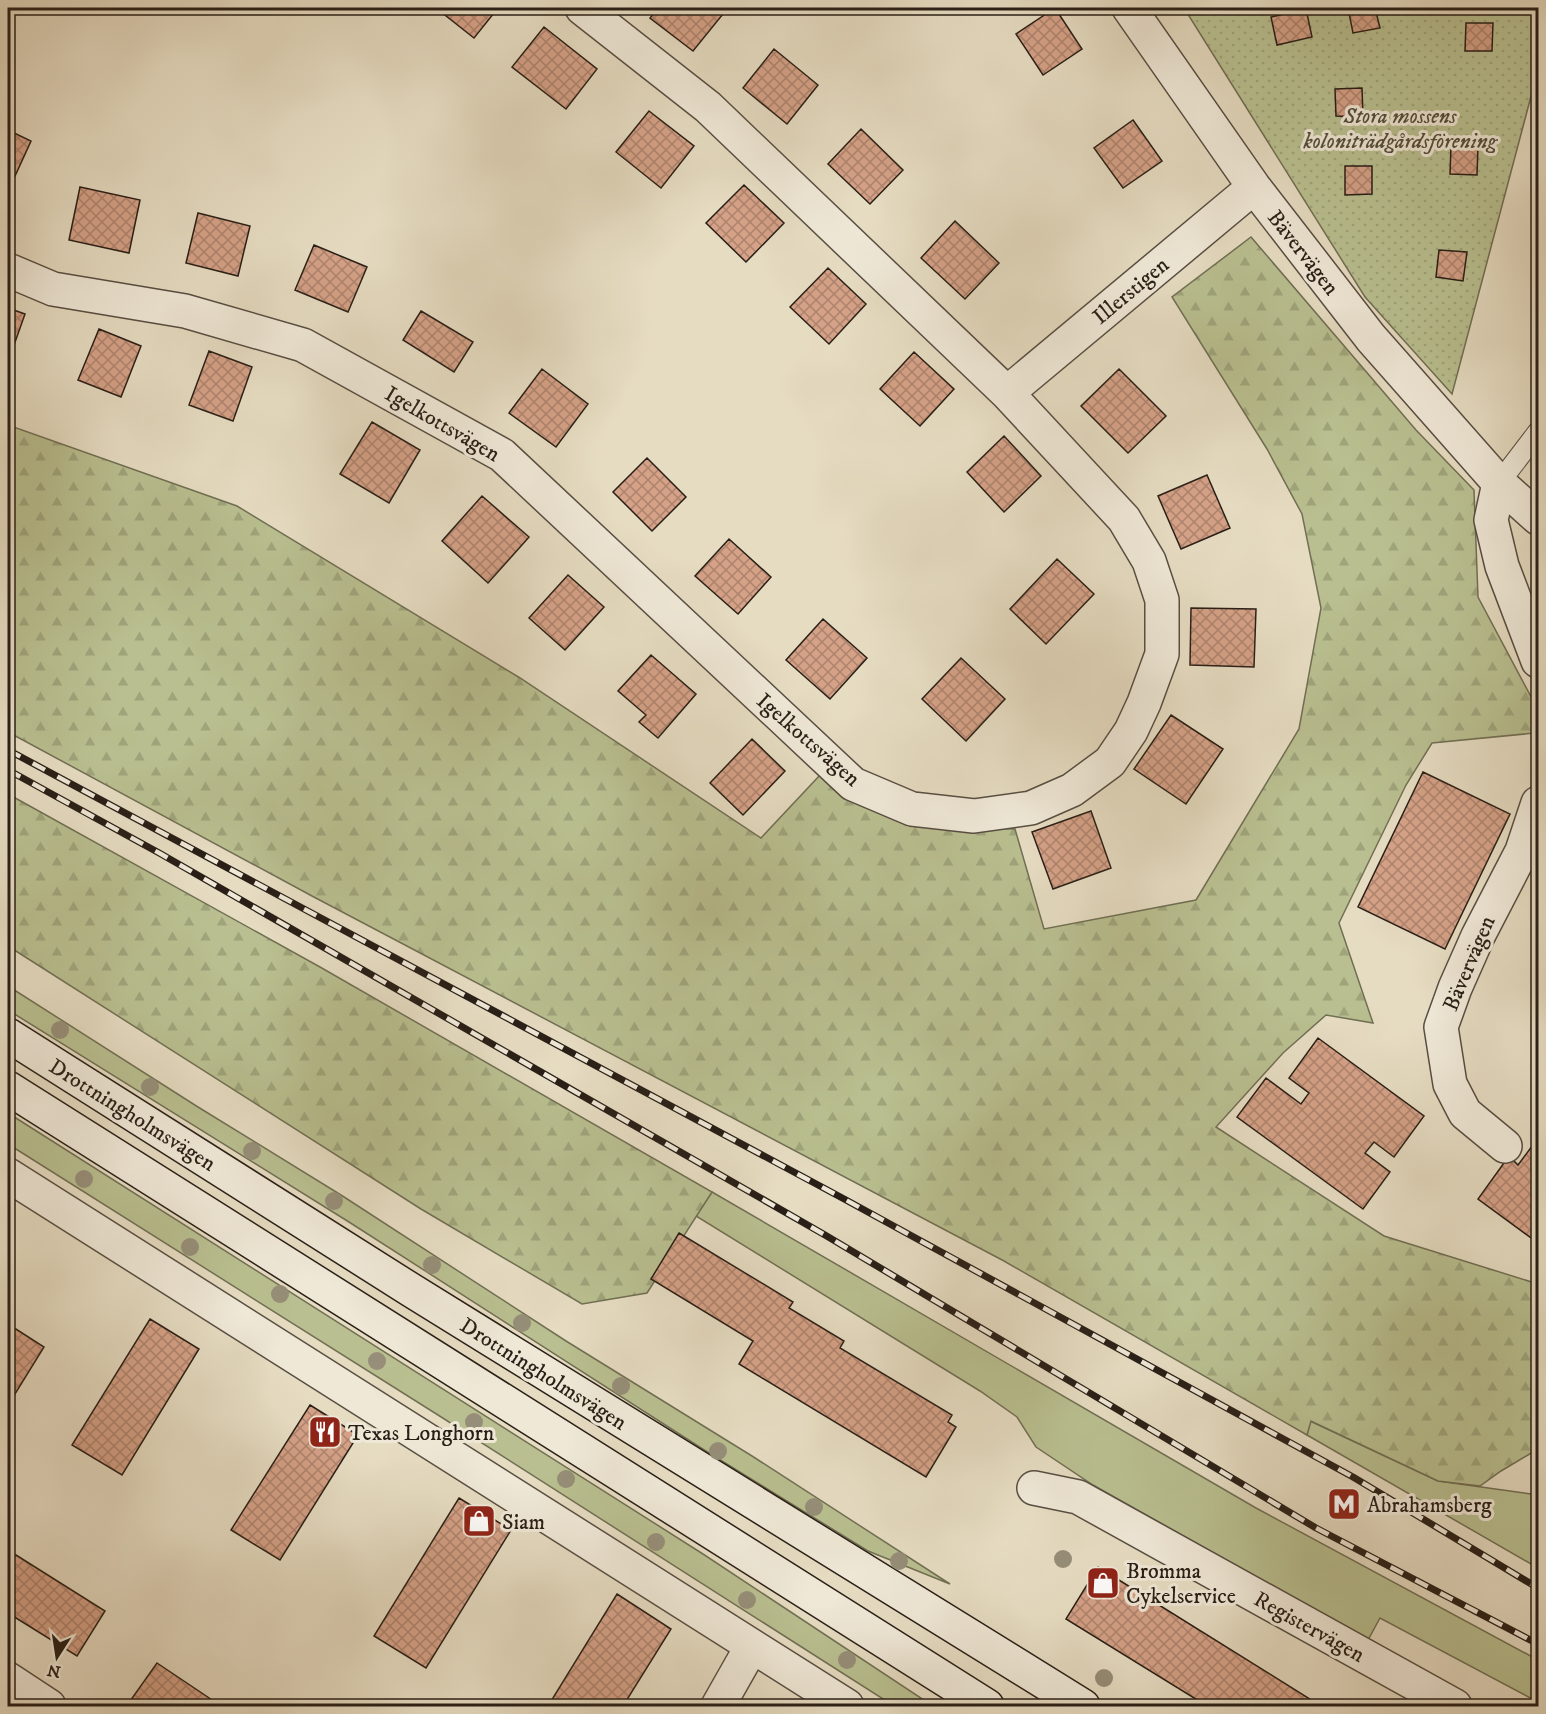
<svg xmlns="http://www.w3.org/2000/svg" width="1546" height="1714" font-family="'IM FELL DW Pica',serif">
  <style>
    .grass { fill: #b9bf90; stroke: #716f54; stroke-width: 1.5 }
    .forest { fill: url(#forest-firs); stroke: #716f54; stroke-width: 1.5 }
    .park { fill: url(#park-dots); stroke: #716f54; stroke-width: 1.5 }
    .building { fill: url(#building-cross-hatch); stroke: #291f17; stroke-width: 1.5 }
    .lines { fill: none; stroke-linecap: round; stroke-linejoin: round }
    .service-casing { stroke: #584e42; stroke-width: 22 }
    .minor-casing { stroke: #584e42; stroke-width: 36 }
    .secondary-casing { stroke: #291f17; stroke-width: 36 }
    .service { stroke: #efe8d7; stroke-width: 20 }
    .minor { stroke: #efe8d7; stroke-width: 33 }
    .secondary { stroke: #efe8d7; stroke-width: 33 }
    .rail-casing { stroke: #291f17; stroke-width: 7 }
    .rail { stroke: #efe8d7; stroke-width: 4.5; stroke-dasharray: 14; stroke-linecap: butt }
    .tree { fill: #968e78 }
    .labels { text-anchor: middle; stroke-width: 6; stroke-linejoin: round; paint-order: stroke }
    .park-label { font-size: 22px; font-style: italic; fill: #544f3b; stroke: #efe8d7 }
    .street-label { font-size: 22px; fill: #291f17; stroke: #efe8d7 }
    .poi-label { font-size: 22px; fill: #291f17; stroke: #efe8d7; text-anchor: start }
  </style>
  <defs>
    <pattern id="forest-firs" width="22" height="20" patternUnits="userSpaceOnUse" patternTransform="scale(1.5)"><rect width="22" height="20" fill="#b9bf90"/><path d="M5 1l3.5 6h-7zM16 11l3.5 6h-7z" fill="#9fa47b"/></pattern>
    <pattern id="park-dots" width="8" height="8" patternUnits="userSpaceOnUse" patternTransform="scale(1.5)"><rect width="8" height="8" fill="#b9bf90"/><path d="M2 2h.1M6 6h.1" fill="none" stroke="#9fa47b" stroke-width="1.8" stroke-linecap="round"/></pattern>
    <pattern id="building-cross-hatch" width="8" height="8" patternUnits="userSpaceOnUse" patternTransform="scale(1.5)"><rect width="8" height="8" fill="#d5a187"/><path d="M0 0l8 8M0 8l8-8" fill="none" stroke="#ad836d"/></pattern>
  </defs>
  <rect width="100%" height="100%" fill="#e6dcc2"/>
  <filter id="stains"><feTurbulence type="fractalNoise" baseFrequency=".00333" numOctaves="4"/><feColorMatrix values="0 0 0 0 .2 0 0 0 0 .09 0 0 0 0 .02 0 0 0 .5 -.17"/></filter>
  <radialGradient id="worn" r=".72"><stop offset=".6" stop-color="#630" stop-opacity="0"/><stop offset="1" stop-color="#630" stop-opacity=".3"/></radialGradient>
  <!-- grass -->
  <path class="grass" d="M 8,986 L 198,1107 L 341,1195 L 566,1341 L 752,1456 L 950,1584 L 868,1551 L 709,1453 L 349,1222 L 8,1010 Z
    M 8,1113 L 703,1554 L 933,1706 L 894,1706 L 438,1415 L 8,1144 Z
    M 712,1192 L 1256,1508 L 1538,1660 L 1538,1702 L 1380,1618 L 1368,1640 L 1093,1485 L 1036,1447 L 1017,1417 L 980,1391 L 696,1216 Z
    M 1310,1421 L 1438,1481 L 1538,1495 L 1538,1568 L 1307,1435 Z"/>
  <!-- forest -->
  <path class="forest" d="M 1251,237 L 1416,430 L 1474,490 L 1478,597 L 1538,710 L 1535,733 L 1432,743 L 1406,785 L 1339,923 L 1373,1023 L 1326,1015 L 1283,1053 L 1216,1127 L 1384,1236 L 1538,1284 L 1538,1449 L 1501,1471 L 1480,1486 L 1438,1481 L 1311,1421 L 1307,1435 L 1004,1261 L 312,896 L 8,732 L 8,425 L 237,506 L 520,678 L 761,838 L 821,774 L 906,825 L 1015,829 L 1044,929 L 1196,900 L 1299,729 L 1321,608 L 1302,514 L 1267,449 L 1172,297 Z
    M 8,794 L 320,967 L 712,1192 L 647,1293 L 582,1304 L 421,1209 L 8,946 Z"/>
  <!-- park -->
  <path class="park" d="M 1184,8 L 1538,8 L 1538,70 L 1452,394 L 1365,297 Z"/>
  <!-- building -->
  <path class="building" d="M 436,8 L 498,8 L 474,38 Z
    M 658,8 L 725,8 L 727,9 L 693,51 L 650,18 Z
    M 1055,8 L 1082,49 L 1043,75 L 1016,34 Z
    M 1348,8 L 1375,8 L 1380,28 L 1353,33 Z
    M 1306,9 L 1312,37 L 1277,45 L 1271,17 Z
    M 1466,23 L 1493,23 L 1492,51 L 1465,51 Z
    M 544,27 L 597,69 L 566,109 L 512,67 Z
    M 774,49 L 818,85 L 787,124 L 743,88 Z
    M 1362,88 L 1363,117 L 1336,116 L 1335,89 Z
    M 649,111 L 694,146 L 661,188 L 616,152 Z
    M 1133,120 L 1162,161 L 1123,188 L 1094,148 Z
    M 861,129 L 903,170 L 870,204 L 828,164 Z
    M 8,130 L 31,141 L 10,187 L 8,187 Z
    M 1451,146 L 1478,146 L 1477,175 L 1450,174 Z
    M 1345,166 L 1372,166 L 1372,194 L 1345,195 Z
    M 744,185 L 784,223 L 746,262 L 706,223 Z
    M 80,187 L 140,200 L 129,253 L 69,240 Z
    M 198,213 L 250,226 L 238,276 L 186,263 Z
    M 955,221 L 999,263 L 965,299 L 921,258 Z
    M 314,245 L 367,267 L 348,312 L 295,290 Z
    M 1439,250 L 1467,252 L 1463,281 L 1436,277 Z
    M 828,268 L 866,304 L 829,344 L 790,307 Z
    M 8,308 L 25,314 L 8,362 Z
    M 421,311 L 473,342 L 454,372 L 403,340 Z
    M 99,329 L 141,346 L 121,397 L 78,380 Z
    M 209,351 L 252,367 L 233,421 L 189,405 Z
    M 914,352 L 954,389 L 920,426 L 880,389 Z
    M 542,369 L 588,404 L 556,447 L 509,413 Z
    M 1119,369 L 1166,416 L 1128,453 L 1081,406 Z
    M 372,422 L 420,450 L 389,503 L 340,474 Z
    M 1004,436 L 1041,476 L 1004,512 L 967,472 Z
    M 647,458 L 686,497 L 652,531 L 613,492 Z
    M 1207,475 L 1230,528 L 1181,549 L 1158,496 Z
    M 482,496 L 529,537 L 488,583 L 442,541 Z
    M 729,539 L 771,577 L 738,614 L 695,576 Z
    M 1057,559 L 1094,594 L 1046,644 L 1010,609 Z
    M 568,575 L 604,607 L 565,650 L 529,618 Z
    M 1191,608 L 1256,609 L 1254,667 L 1190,665 Z
    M 823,619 L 867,658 L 830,699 L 786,660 Z
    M 651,655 L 696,694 L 658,738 L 639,722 L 646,715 L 618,691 Z
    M 961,658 L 1005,699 L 966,741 L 922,699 Z
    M 1171,715 L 1223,749 L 1186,804 L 1134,769 Z
    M 752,739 L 785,771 L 743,815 L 710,783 Z
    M 1423,772 L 1510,814 L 1445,949 L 1358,907 Z
    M 1091,811 L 1111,868 L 1053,889 L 1032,832 Z
    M 1318,1038 L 1424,1116 L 1394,1157 L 1374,1142 L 1365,1153 L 1390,1172 L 1363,1209 L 1237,1117 L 1266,1078 L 1301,1104 L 1309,1093 L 1289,1078 Z
    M 1538,1138 L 1538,1243 L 1478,1199 L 1509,1156 L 1518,1165 Z
    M 679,1233 L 793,1302 L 789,1308 L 844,1341 L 840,1348 L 952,1415 L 948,1422 L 956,1427 L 926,1477 L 739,1364 L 753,1341 L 651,1279 Z
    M 150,1319 L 199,1349 L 122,1475 L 72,1445 Z
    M 8,1324 L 44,1347 L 15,1394 L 8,1389 Z
    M 310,1405 L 358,1435 L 280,1560 L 231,1530 Z
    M 459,1498 L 511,1530 L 426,1668 L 374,1636 Z
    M 8,1550 L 105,1611 L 77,1656 L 8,1613 Z
    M 1098,1567 L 1321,1706 L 1207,1706 L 1066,1619 Z
    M 617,1594 L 671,1629 L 623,1706 L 548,1706 Z
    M 157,1663 L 221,1706 L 132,1706 L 128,1704 Z"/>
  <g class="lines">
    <!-- service casing -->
    <g class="service-casing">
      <path id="service" d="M 1499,483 L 1538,432"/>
    </g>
    <!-- minor casing -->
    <g class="minor-casing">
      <path id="minor" d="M 1129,8 L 1254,187 L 1371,338 L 1499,483 L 1538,518
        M 8,270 L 53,289 L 185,311 L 303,345 L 502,455 L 853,784 L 912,809 L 974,816 L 1031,808 L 1072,790 L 1110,762 L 1131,731 L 1144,703 L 1162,654 L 1162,600 L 1149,561 L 1124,519 L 1007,393 L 708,107 L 582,8
        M 1007,393 L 1254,187
        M 1499,483 L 1491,520 L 1502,566 L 1538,661
        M 1505,1146 L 1465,1113 L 1450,1084 L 1441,1027 L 1455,988 L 1478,936 L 1522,851 L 1538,803
        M 8,1175 L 847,1706
        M 1034,1488 L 1078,1497 L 1455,1706
        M 8,1679 L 49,1706
        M 718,1706 L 752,1646"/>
    </g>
    <!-- secondary casing -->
    <g class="secondary-casing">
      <path id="secondary" d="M 8,1035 L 411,1290 L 1083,1706
        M 8,1088 L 987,1706"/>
    </g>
    <!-- service -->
    <use href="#service" class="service"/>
    <!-- minor -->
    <use href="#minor" class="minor"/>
    <!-- secondary -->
    <use href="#secondary" class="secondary"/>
    <!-- rail casing -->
    <g class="rail-casing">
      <path id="rail" d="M 8,750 L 846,1200 L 1353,1477 L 1538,1588
        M 8,770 L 161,854 L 825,1235 L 1316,1528 L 1538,1644"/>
    </g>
    <!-- rail -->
    <use href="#rail" class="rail"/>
  </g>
  <!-- trees -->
  <g class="tree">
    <circle cx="60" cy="1030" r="9"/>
    <circle cx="150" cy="1087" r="9"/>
    <circle cx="252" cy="1151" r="9"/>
    <circle cx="84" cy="1179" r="9"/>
    <circle cx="334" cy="1201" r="9"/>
    <circle cx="190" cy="1247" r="9"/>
    <circle cx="432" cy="1265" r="9"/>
    <circle cx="280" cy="1294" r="9"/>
    <circle cx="522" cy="1323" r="9"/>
    <circle cx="377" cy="1361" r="9"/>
    <circle cx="621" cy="1386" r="9"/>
    <circle cx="474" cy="1422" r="9"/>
    <circle cx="718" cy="1451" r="9"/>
    <circle cx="566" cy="1479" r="9"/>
    <circle cx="814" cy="1507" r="9"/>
    <circle cx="656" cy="1542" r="9"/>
    <circle cx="1063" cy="1559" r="9"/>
    <circle cx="899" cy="1561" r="9"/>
    <circle cx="747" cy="1600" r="9"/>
    <circle cx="847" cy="1660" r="9"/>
    <circle cx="1104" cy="1678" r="9"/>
  </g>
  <!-- icons -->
  <defs>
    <g id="restaurant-square" transform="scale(1.725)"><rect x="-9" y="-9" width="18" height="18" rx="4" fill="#8f2418" stroke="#efe8d7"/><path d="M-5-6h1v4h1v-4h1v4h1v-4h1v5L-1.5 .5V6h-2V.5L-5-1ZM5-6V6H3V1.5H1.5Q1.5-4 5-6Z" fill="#fff"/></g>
    <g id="metro-square" transform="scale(1.725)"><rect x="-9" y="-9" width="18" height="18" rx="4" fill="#8f2418" stroke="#efe8d7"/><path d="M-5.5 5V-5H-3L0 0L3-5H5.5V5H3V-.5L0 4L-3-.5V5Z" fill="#fff"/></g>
    <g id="shop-square" transform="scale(1.725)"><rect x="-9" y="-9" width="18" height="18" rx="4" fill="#8f2418" stroke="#efe8d7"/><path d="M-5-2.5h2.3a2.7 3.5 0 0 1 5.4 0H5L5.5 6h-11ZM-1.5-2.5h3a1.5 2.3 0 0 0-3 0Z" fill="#fff"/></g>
  </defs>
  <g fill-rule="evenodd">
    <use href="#restaurant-square" x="325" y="1432"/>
    <use href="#metro-square" x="1344" y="1504"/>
    <use href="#shop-square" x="479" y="1521"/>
    <use href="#shop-square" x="1103" y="1583"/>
  </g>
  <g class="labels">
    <!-- park labels -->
    <g class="park-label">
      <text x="1400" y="123">Stora mossens<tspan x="1400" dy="25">koloniträdgårdsförening</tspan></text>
    </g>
    <!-- street labels -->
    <g class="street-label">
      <text transform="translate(1304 252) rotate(52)" y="8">Bävervägen</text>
      <text transform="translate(1130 290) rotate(-40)" y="8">Illerstigen</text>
      <text transform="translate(443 423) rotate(30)" y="8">Igelkottsvägen</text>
      <text transform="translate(809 739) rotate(41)" y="8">Igelkottsvägen</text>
      <text transform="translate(1468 963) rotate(-67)" y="8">Bävervägen</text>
      <text transform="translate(133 1114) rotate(32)" y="8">Drottningholmsvägen</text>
      <text transform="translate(544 1373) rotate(32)" y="8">Drottningholmsvägen</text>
      <text transform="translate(1310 1626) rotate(29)" y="8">Registervägen</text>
    </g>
    <!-- poi labels -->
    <g class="poi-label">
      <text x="348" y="1440">Texas Longhorn</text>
      <text x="1367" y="1512">Abrahamsberg</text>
      <text x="502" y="1529">Siam</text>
      <text x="1126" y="1578">Bromma<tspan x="1126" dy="25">Cykelservice</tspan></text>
    </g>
  </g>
  <!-- margin -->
  <rect width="1546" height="1714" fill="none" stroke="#e6dcc2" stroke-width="30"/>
  <rect x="9" y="9" width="1528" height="1696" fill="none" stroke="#291f17" stroke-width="3"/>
  <rect x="15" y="15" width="1516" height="1684" fill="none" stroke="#291f17" stroke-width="1.5"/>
  <!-- north arrow -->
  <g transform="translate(57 1657) rotate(192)" stroke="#efe8d7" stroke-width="4.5" paint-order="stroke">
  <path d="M0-4.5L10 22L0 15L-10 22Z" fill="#291f17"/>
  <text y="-9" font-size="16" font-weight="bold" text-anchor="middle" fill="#291f17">N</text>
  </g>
  <rect width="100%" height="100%" filter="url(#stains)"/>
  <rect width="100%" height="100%" fill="url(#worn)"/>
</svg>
